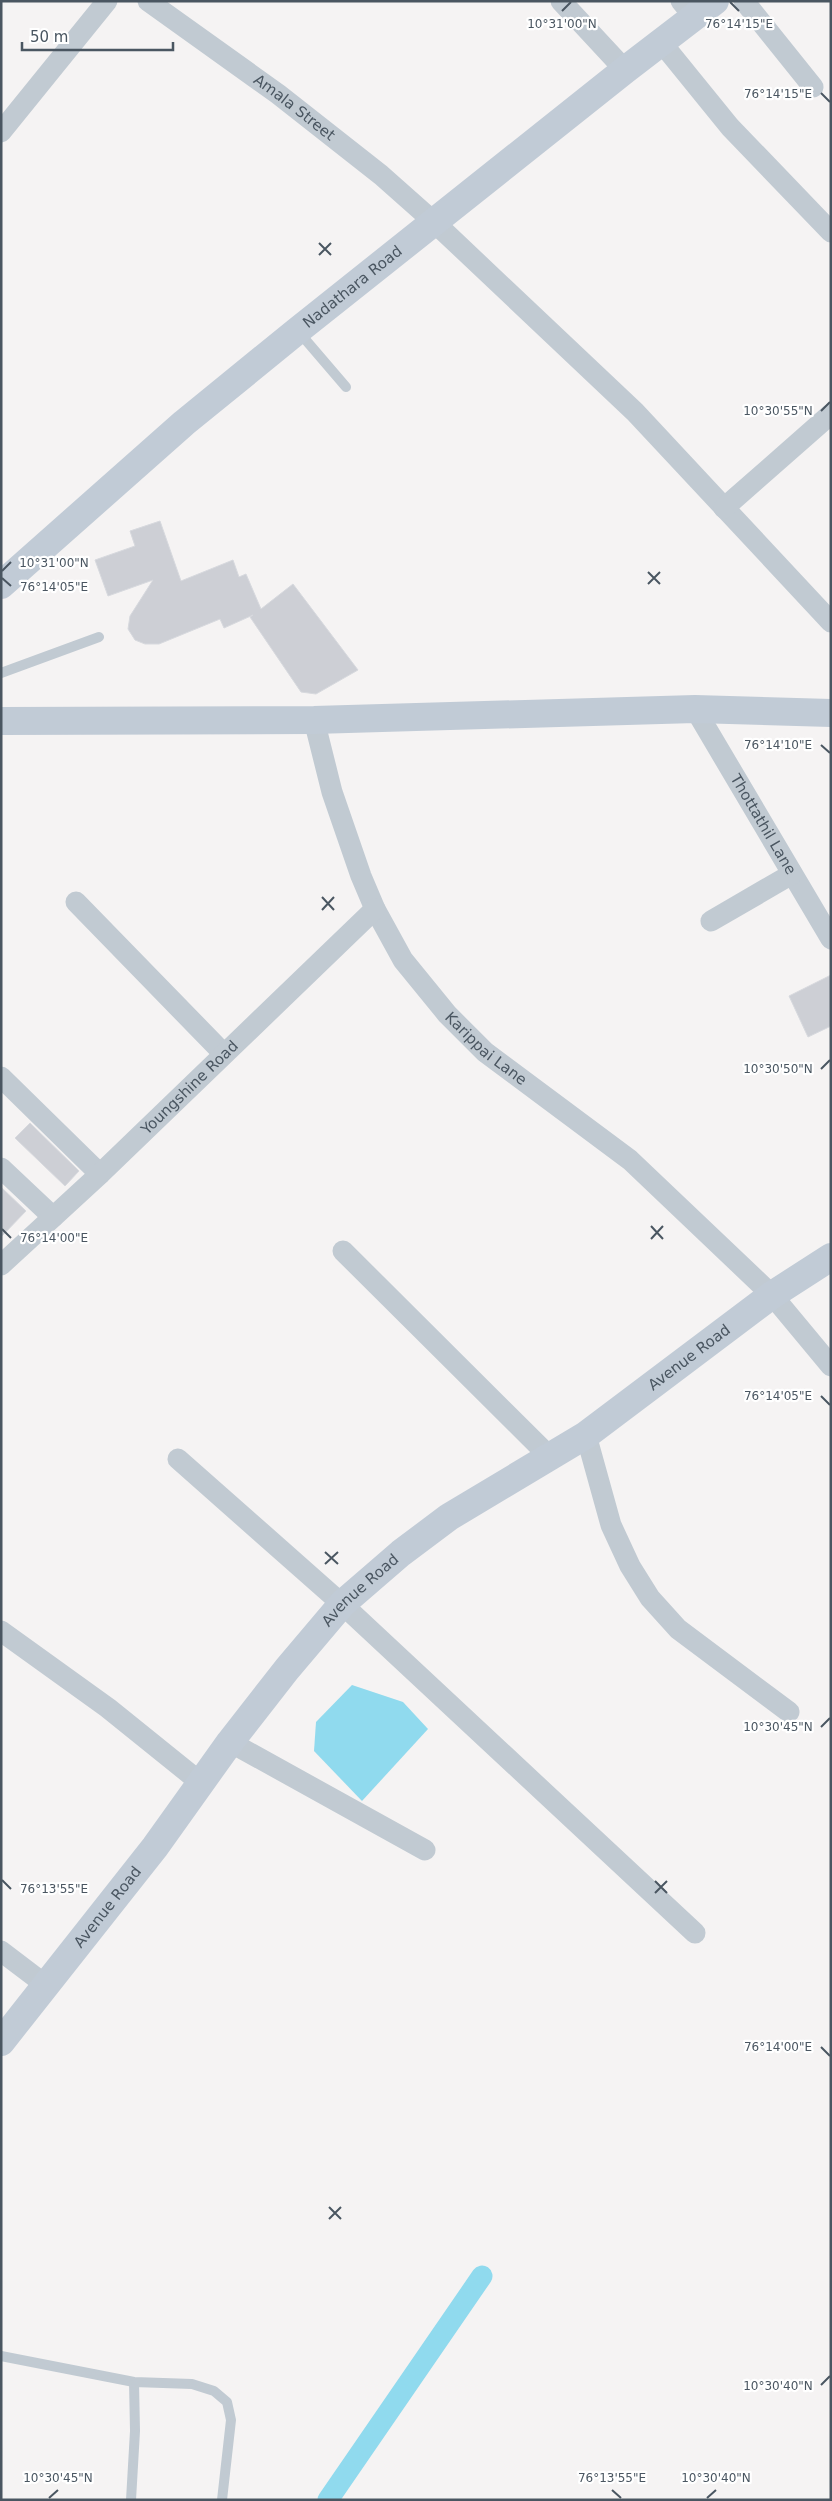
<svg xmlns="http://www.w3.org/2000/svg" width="832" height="2501" font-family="'DejaVu Sans',sans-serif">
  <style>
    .water { fill: #90daee }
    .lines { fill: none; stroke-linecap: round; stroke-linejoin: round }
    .canal { stroke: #90daee; stroke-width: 21 }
    .building { fill: #cdcfd5; stroke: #d7d9de }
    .lane { stroke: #c1cad2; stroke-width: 10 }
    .street { stroke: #c1cad2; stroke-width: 21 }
    .secondary { stroke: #c1cbd6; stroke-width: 28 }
    .ticks { fill: none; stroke: #4a5661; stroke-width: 2 }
    .labels { text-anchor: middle; stroke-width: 4.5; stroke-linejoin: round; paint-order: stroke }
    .street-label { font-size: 15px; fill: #4a5661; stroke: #fff }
    .ticks-label { font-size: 12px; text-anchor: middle; fill: #4a5661; stroke: #fff; stroke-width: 4.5; stroke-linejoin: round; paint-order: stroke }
  </style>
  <rect width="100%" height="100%" fill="#f5f3f3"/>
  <!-- water -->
  <path class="water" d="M 352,1685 L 403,1702 L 428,1729 L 362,1801 L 314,1751 L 316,1722 Z"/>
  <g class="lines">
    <!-- canal -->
    <path class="canal" d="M 328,2500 L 482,2276"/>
  </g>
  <!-- building -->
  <path class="building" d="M 160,521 L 181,581 L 233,560 L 239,577 L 246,574 L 261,609 L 293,584 L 358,670 L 316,694 L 301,692 L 250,617 L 253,615 L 224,628 L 220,619 L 159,644 L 145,644 L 135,640 L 128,629 L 130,616 L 153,580 L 108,596 L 95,560 L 135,546 L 130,531 Z
    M 831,975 L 831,1026 L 808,1037 L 789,996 Z
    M 30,1123 L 79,1171 L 65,1186 L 15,1138 Z
    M 1,1187 L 26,1211 L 1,1237 Z"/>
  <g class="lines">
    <!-- lane -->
    <path class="lane" d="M 298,331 L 346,387
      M 1,673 L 99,637
      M 1,2356 L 134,2382 L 192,2384 L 214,2391 L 227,2402 L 231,2420 L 222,2500
      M 131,2500 L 135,2431 L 134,2382"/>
    <!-- street -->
    <g class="street">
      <path id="s1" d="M 148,1 L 278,94 L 381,175 L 434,222 L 635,412 L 831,622"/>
      <path d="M 561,1 L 625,70"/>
      <path d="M 681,1 L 694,17"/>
      <path d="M 744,1 L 813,87"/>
      <path d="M 661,42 L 730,127 L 831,232"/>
      <path d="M 1,132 L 107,1"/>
      <path d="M 724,508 L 831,414"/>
      <path id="s2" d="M 695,709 L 831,939"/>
      <path id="s3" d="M 314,720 L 332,792 L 361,876 L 375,909 L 403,960 L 447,1014 L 485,1052 L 630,1160 L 772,1295 L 831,1366"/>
      <path d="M 76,902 L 223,1053"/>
      <path d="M 711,921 L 792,874"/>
      <path d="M 1,1077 L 100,1174"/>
      <path d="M 1,1168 L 53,1217"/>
      <path d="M 343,1251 L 551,1458"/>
      <path id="s4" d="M 1,1265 L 100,1174 L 375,909"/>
      <path d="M 586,1435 L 611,1525 L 630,1566 L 650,1598 L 678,1629 L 789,1712"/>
      <path d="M 178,1459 L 342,1604 L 695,1933"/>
      <path d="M 1,1631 L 108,1708 L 201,1783"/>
      <path d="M 230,1742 L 425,1850"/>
      <path d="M 1,1951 L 47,1986"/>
    </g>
    <!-- secondary -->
    <g class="secondary">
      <path id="s5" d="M 1,585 L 184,423 L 297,331 L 625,70 L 715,1"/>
      <path d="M 1,721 L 314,720 L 695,709 L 831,713"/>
      <path id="s6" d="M 1,2042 L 155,1847 L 230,1742 L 287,1669 L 342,1604 L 401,1553 L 449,1517 L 586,1435 L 772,1295 L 831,1257"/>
    </g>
  </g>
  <!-- ticks -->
  <path class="ticks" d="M 730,2 L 739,11M 562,11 L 571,2M 821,93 L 830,102M 319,243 L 331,255M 319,255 L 331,243M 821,411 L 830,402M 2,571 L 11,562M 648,572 L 660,584M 2,578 L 11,586M 648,584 L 660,572M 821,745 L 830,753M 322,897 L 334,910M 322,910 L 334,897M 821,1069 L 830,1060M 651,1226 L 663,1239M 2,1229 L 11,1238M 651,1239 L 663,1226M 821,1396 L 830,1405M 325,1552 L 338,1564M 325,1564 L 338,1552M 821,1727 L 830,1718M 2,1880 L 11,1889M 655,1881 L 667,1893M 655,1893 L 667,1881M 821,2047 L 830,2056M 329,2207 L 341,2219M 329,2219 L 341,2207M 821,2385 L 830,2376M 612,2490 L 621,2498M 49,2498 L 58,2490M 707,2498 L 716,2490"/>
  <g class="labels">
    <!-- street labels -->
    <g class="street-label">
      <text dy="5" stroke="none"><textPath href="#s1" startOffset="181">Amala Street</textPath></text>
      <text dy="5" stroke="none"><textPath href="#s5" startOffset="461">Nadathara Road</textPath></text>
      <text dy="5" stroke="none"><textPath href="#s2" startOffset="134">Thottathil Lane</textPath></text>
      <text dy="5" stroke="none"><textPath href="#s3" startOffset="379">Karippai Lane</textPath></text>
      <text dy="5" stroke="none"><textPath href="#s4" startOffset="259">Youngshine Road</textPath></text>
      <text dy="5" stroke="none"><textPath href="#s6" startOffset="982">Avenue Road</textPath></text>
      <text dy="5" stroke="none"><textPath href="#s6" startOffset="578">Avenue Road</textPath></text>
      <text dy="5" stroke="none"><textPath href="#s6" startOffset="172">Avenue Road</textPath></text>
    </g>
  </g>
  <g class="ticks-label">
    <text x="562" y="28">10°31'00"N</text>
    <text x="739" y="28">76°14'15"E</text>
    <text x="778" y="98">76°14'15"E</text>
    <text x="778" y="415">10°30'55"N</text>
    <text x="54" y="567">10°31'00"N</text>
    <text x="54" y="591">76°14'05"E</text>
    <text x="778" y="749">76°14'10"E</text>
    <text x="778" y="1073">10°30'50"N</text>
    <text x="54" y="1242">76°14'00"E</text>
    <text x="778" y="1400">76°14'05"E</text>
    <text x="778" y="1731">10°30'45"N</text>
    <text x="54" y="1893">76°13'55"E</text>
    <text x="778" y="2051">76°14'00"E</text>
    <text x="778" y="2390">10°30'40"N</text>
    <text x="58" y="2482">10°30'45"N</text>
    <text x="612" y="2482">76°13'55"E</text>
    <text x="716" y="2482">10°30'40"N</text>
  </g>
  <!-- border -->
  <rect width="832" height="2501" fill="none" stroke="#4a5661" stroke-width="5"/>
  <!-- scale -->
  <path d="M22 42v8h151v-8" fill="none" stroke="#4a5661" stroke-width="2.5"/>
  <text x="30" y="42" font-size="15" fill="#4a5661" stroke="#ffffff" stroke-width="4" paint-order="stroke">50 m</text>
</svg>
